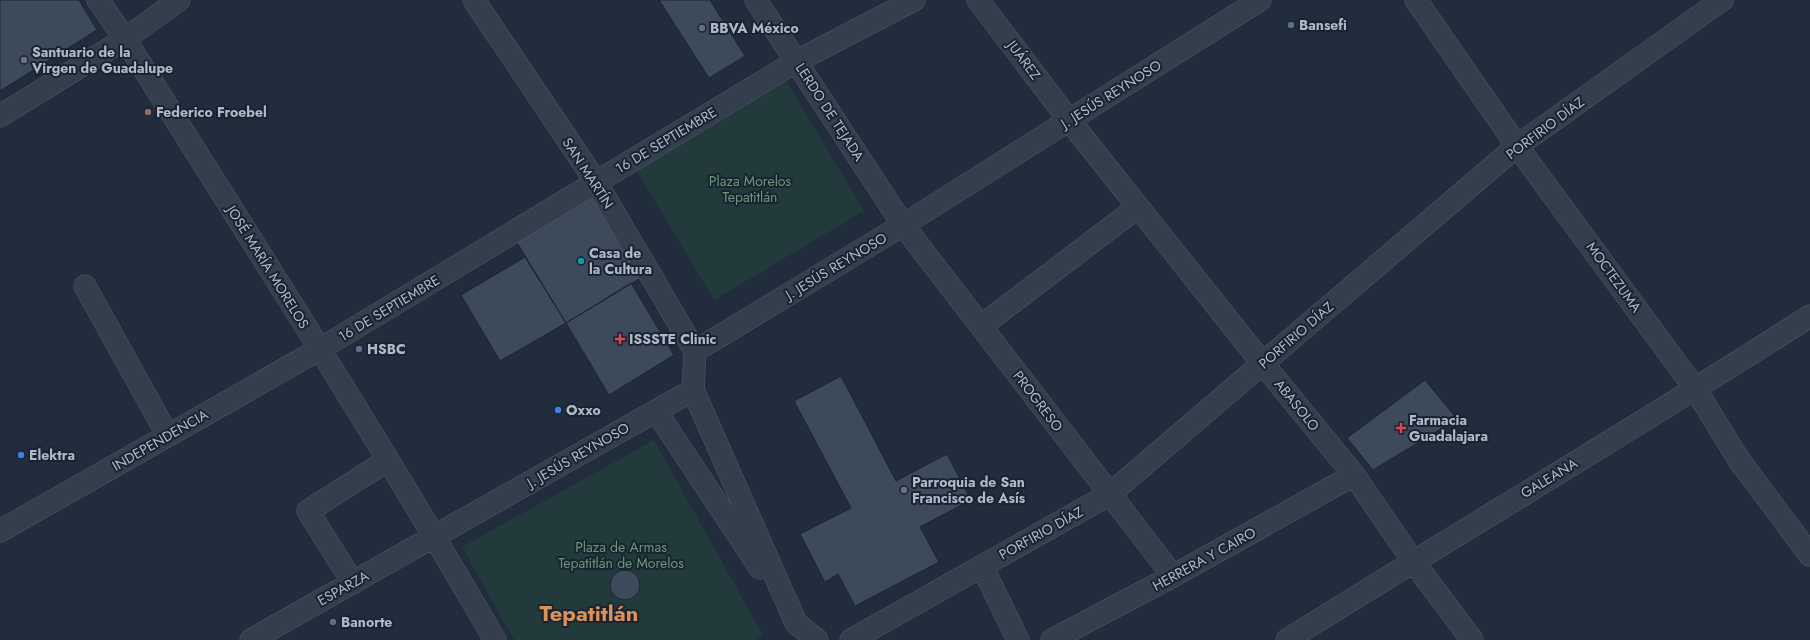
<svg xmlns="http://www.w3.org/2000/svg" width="1810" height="640" font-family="Jost,sans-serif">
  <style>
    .green { fill: #233a3d }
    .building { fill: #3c4a5c; stroke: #1c2533 }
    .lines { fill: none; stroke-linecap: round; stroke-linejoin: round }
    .minor-casing { stroke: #505967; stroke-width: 23 }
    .minor { stroke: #353e4c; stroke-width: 22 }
    .service-dot { fill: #5c6f8a; stroke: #1a2331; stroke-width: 1.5 }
    .worship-dot { fill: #6b7280; stroke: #1a2331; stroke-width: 1.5 }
    .education-dot { fill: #8d6e63; stroke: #1a2331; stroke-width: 1.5 }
    .culture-dot { fill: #0f9aa8; stroke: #1a2331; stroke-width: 1.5 }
    .health-dot { fill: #e0444e; stroke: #1a2331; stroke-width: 1.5 }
    .shop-dot { fill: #3f7fe0; stroke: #1a2331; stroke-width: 1.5 }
    .labels { text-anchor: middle; stroke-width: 4; stroke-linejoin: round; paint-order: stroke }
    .poi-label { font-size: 14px; font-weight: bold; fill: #b0b9c8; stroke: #1a2331; text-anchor: start }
    .street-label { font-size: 14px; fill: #b0b9c8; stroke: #1a2331 }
    .park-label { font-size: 14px; fill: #659b72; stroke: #1a2331 }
    .town-label { font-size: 22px; font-weight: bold; fill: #dc9157; stroke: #1a2331 }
  </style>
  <rect width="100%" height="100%" fill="#212c3c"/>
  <!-- green -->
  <path class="green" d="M 785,79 L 864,211 L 714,300 L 635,167 Z
    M 654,440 L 763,635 L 755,640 L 514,640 L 462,547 Z"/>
  <!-- building -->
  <path class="building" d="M 0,0 L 79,0 L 97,30 L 0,91 Z
    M 659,0 L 710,0 L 745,56 L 709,78 Z
    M 595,194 L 644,276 L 566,323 L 516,241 Z
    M 525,257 L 566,323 L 500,361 L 461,295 Z
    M 631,283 L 674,355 L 609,395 L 566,323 Z
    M 841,376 L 896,481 L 947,454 L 971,500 L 920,527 L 939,562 L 855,606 L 838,574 L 825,582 L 800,534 L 851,508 L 794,401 Z
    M 1425,380 L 1457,419 L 1373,470 L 1347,438 Z
    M610 585a15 15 0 1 1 30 0a15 15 0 1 1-30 0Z"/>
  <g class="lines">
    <!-- minor casing -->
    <g class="minor-casing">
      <path id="minor" d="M 98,0 L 125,39 C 250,238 377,436 495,640
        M 474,0 L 596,182 L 695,351
        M 756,0 L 903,225 L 1173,576
        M 978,0 L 1069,120 L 1263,364 L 1354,475 L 1413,561 L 1472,640
        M 1416,0 L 1517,146 L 1696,390 L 1739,460 L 1810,555
        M 0,116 L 125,39 L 179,0
        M 85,286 L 168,436
        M 981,326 L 1138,207
        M 695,351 L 903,225 L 1260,0
        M 695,351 L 693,390 L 796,623 L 817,640
        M 656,411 L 760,568
        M 0,531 L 320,349 L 797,61 L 914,0
        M 982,566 L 1018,640
        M 353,583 L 308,511 L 388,460
        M 251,640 L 693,390
        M 851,640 L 1110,494 L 1517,146 L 1722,0
        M 1052,640 L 1173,576 L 1354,475
        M 1287,640 C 1461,531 1638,427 1810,316"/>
    </g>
    <!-- minor -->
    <use href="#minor" class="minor"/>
  </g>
  <!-- markers -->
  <g class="service-dot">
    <circle cx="1291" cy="25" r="4"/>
    <circle cx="702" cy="28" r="4"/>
    <circle cx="359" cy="349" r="4"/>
    <circle cx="333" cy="622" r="4"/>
  </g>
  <g class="worship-dot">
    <circle cx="24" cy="60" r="4"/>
    <circle cx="904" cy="490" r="4"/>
  </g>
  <circle class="education-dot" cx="148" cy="112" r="4"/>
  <circle class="culture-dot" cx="581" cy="261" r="4"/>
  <g class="health-dot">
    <path d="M618 333h4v4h4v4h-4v4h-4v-4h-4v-4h4z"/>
    <path d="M1399 422h4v4h4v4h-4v4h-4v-4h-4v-4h4z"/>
  </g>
  <g class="shop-dot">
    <circle cx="558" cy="410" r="4"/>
    <circle cx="21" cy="455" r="4"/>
  </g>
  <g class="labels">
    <!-- poi labels -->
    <g class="poi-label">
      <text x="1299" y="30">Bansefi</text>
      <text x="710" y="33">BBVA México</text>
      <text x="32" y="57">Santuario de la<tspan x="32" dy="16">Virgen de Guadalupe</tspan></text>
      <text x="156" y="117">Federico Froebel</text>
      <text x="589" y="258">Casa de<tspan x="589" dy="16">la Cultura</tspan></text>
      <text x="629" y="344">ISSSTE Clinic</text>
      <text x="367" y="354">HSBC</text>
      <text x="566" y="415">Oxxo</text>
      <text x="1409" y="425">Farmacia<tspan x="1409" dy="16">Guadalajara</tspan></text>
      <text x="29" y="460">Elektra</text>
      <text x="912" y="487">Parroquia de San<tspan x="912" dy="16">Francisco de Asís</tspan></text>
      <text x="341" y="627">Banorte</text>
    </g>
    <!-- street labels -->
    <g class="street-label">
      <text transform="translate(1024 60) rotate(53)" y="5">JUÁREZ</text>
      <text transform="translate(1111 94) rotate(-32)" y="5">J. JESÚS REYNOSO</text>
      <text transform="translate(830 112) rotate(57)" y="5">LERDO DE TEJADA</text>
      <text transform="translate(1545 128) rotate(-37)" y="5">PORFIRIO DÍAZ</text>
      <text transform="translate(666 140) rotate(-31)" y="5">16 DE SEPTIEMBRE</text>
      <text transform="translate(588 173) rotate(57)" y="5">SAN MARTÍN</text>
      <text transform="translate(836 266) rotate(-31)" y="5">J. JESÚS REYNOSO</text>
      <text transform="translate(268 267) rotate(58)" y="5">JOSÉ MARÍA MORELOS</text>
      <text transform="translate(1614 277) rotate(54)" y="5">MOCTEZUMA</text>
      <text transform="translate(389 308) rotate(-31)" y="5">16 DE SEPTIEMBRE</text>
      <text transform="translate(1296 335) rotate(-41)" y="5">PORFIRIO DÍAZ</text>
      <text transform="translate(1038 401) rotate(53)" y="5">PROGRESO</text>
      <text transform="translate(1297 405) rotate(51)" y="5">ABASOLO</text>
      <text transform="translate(160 440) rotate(-30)" y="5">INDEPENDENCIA</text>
      <text transform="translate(578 455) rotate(-30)" y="5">J. JESÚS REYNOSO</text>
      <text transform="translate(1549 478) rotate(-31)" y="5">GALEANA</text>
      <text transform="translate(1041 533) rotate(-29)" y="5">PORFIRIO DÍAZ</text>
      <text transform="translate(1204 559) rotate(-29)" y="5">HERRERA Y CAIRO</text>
      <text transform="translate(343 588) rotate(-29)" y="5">ESPARZA</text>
    </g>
    <!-- park labels -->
    <g class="park-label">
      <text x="750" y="186">Plaza Morelos<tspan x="750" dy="16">Tepatitlán</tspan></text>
      <text x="621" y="552">Plaza de Armas<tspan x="621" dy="16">Tepatitlán de Morelos</tspan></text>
    </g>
    <!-- town labels -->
    <g class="town-label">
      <text x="589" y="621">Tepatitlán</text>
    </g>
  </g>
</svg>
